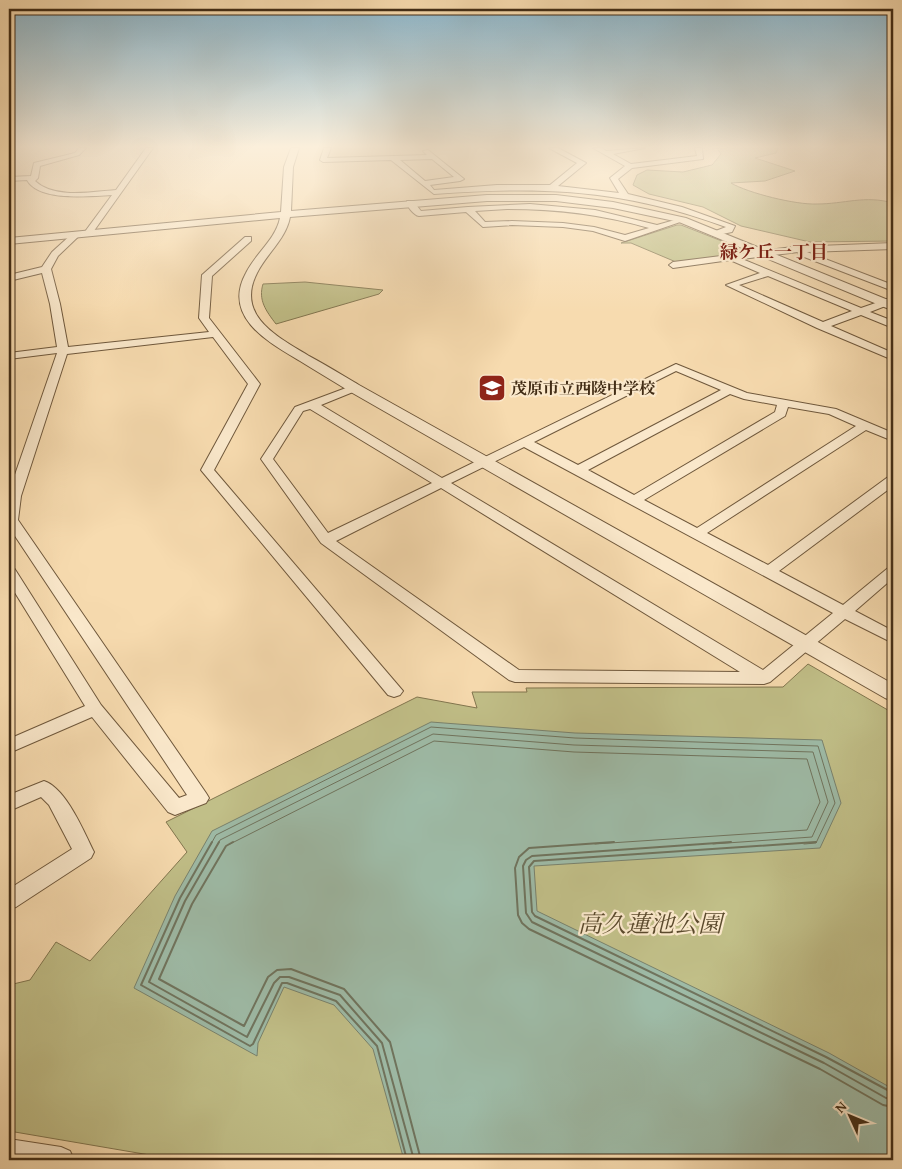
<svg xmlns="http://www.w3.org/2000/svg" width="902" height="1169" font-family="'Gentium Book Plus','Noto Serif JP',serif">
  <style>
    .green { fill: #c1bf88; stroke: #82764f }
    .water { fill: #9ebba7; stroke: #79826d }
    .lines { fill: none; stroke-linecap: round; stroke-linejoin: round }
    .shore-far1 { stroke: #70745e; stroke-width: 1 }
    .shore { stroke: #70745e; stroke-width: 2 }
    .minor-casing { stroke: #6f583c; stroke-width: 2 }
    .tertiary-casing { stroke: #6f583c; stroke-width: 2 }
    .minor { fill: #fae8cb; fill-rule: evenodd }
    .tertiary { fill: #fae8cb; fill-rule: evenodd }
    .labels { text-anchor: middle; stroke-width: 4.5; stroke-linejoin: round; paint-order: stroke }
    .far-poi-label { font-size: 16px; font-weight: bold; fill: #422d16; stroke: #fae8cb; text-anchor: start }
    .far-neighbourhood-label { font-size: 18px; font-weight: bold; fill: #7a1f14; stroke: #fae8cb }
    .near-park-label { font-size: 24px; font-style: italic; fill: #5b4a2d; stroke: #fae8cb }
  </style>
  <rect width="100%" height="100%" fill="#f7dbaf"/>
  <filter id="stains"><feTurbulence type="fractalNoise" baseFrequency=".004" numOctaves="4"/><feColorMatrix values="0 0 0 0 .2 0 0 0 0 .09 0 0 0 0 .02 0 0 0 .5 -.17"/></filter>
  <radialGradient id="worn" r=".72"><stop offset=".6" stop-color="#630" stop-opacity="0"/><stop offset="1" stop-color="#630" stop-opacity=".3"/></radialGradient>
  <!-- green -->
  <path class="green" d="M 717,148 L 778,148 L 776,153 L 755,158 L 795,171 L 765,181 L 731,183 C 748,193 796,205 817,204 C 844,204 865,195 893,203 L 893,220 L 891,224 L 893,225 L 893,241 L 810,242 L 741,226 L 703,207 L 649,194 L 633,185 L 637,175 L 647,170 L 683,172 L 712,165 L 721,154 Z
    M 677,225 L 681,225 L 752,253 L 676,262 L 631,243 L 621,243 Z
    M 305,282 L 383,290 L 379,294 L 276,324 C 266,311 258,300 263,284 Z
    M 808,664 L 893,713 L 893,1160 L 179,1160 L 9,1131 L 9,985 L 30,980 L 56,942 L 90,961 L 187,852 L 166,822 L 417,697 L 477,708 L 472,692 L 527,692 L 526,688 L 783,687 Z"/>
  <!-- water -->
  <path class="water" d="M 431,722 L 575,733 L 822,740 L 841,803 L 820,848 L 534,866 L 537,911 L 829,1053 L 893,1089 L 893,1160 L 404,1160 L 373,1049 L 334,1005 L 284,987 L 258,1043 L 257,1056 L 134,988 L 175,896 L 212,831 Z"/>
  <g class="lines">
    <!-- shore-far1 -->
    <path class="shore-far1" d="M 211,844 L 216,835 L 431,727 L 575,738 L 818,746 L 835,803 L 816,843 L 804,844
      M 218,844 L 220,840 L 433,734 L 574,745 L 813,752 L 828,802 L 812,837 L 713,844
      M 230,844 L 434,741 L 574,752 L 807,759 L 820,802 L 807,830 L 595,844"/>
    <!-- shore -->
    <path class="shore" d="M 212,842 L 180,898 L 141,985 L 250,1046 L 253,1044 L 282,983 L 287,983 L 336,1001 L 377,1046 L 407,1160
      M 219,842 L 185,901 L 149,982 L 247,1037 L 274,983 L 280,977 L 289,977 L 340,995 L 382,1043 L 414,1160
      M 233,842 L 226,846 L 192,904 L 159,979 L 244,1026 L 268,977 L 277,970 L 291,969 L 344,989 L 390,1042 L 421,1160
      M 614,842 L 529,848 L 519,857 L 515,868 L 518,915 L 522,923 L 529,929 L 820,1069 L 883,1105 L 893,1107
      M 731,842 L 532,856 L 526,860 L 523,866 L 526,913 L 532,922 L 824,1063 L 886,1098 L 893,1099
      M 816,842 L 534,861 L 529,867 L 532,912 L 535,916 L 826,1057 L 893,1093"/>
    <!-- minor casing -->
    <g class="minor-casing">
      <path id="minor" d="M 79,148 L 86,148 L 79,155 L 40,166 L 38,178 L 35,181 C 54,199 91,192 116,190 L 146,148 L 153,148 L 91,235 L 88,236 L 84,233 L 112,195 C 90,196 39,202 27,180 L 9,181 L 9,177 L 31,176 L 34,163 L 75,153 Z
        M 324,148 L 331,148 L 327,158 L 427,155 L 423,151 L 428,150 L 464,179 L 460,181 L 430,185 L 434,190 L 497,185 L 550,185 L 577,163 L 549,148 L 558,148 L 586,163 L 558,186 L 619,193 L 610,178 L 625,166 L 593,148 L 602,148 L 606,151 L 645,148 L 613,154 L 631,164 L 697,156 L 695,148 L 702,148 L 703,159 L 632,168 L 618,179 L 628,194 L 682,207 L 735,226 L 732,232 L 713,236 L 713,232 L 726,227 C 623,189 542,186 434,194 L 391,160 L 323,162 L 320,160 ZM 432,159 L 454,177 L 425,181 L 400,160 Z
        M 407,201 L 413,201 L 421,211 L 468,207 L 530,204 L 595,210 L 657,225 L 682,218 L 686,220 L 625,241 L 593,231 L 563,227 L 512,225 L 483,227 L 466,212 L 419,216 C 414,215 406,206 407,201 ZM 507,209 C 556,209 601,214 649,228 L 625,235 L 594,227 L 563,223 L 512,221 L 485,222 L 475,211 Z
        M 74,232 L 81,234 L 58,256 L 51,269 L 60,304 L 68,347 L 209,332 L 199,318 L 202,275 L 245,237 L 251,237 L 251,241 L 212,276 L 209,318 L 260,384 L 214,470 L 403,691 L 400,695 L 394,697 L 388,695 L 201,470 L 248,384 L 213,337 L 67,354 L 21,496 L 18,520 L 206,793 L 209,798 L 206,803 L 175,815 L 168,812 L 92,717 L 9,753 L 9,739 L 85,706 L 9,583 L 9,566 L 14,568 L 16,571 L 101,705 L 179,798 L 187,795 L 9,527 L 9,492 L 57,353 L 9,359 L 9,353 L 57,347 L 50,304 L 42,273 L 9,281 L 9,275 L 42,267 L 52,252 Z
        M 893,243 L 893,249 L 807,252 L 893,285 L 893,291 L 799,255 L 798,252 L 742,259 L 861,308 L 893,297 L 893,303 L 870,312 L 893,321 L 893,328 L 861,315 L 831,326 L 893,353 L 893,360 L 817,328 L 726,285 L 760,273 L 730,260 L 673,268 L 669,265 L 673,262 L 793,247 ZM 768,276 L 852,311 L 823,322 L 739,285 Z
        M 676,364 L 747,393 L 836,409 L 893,433 L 893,441 L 866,430 L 707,533 L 768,565 L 888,477 L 893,476 L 893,486 L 779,571 L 843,605 L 888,568 L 893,567 L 893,578 L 855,611 L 893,631 L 893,643 L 845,619 L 770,682 L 764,684 L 515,682 L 509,680 L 321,543 L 261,459 L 295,407 L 354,385 L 358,386 L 360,388 L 358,390 L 321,405 L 442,478 ZM 676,371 L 721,390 L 578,465 L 534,442 ZM 730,394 L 744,399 L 777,405 L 775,412 L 634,495 L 588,470 ZM 788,407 L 829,414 L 856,426 L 697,528 L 644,500 L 785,416 ZM 310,409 L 432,483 L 328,533 L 273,459 L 303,411 ZM 524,447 L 833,613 L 763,670 L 451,483 ZM 441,488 L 740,672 L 519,670 L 336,541 Z
        M 44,781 C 66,788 84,832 94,852 L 91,858 L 16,907 L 9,909 L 9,889 L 72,849 L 49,805 L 41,797 L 9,811 L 9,795 Z
        M 9,1139 L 61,1147 L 70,1151 L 74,1160 L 9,1160 Z"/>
    </g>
    <!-- tertiary casing -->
    <g class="tertiary-casing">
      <path id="tertiary" d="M 291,148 L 299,148 L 293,167 L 291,211 L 487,195 L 556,195 L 613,202 L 686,218 L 893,302 L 893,310 L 889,309 L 679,222 L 613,208 L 556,201 L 487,201 L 290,217 C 286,239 267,253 257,273 C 235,316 278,337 309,356 C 326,365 342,375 359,385 L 893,684 L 893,701 L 885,698 L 349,391 C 333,381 316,371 300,361 C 268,342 222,317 246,273 C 255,254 276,239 280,218 L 9,244 L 9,238 L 281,212 L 284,167 Z"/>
    </g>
    <!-- minor -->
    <use href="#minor" class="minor"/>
    <!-- tertiary -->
    <use href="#tertiary" class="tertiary"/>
  </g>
  <!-- sky -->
  <linearGradient id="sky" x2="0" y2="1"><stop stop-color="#8ab7ce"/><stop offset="0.47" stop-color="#fbefdb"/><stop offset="1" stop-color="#fbefdb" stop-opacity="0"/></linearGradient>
  <rect width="902" height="312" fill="url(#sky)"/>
  <!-- icons -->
  <defs>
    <g id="school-square" transform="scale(1.4375)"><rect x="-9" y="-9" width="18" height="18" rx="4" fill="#8f2418" stroke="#fae8cb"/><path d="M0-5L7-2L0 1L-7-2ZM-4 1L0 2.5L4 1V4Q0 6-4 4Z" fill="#fff"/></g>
  </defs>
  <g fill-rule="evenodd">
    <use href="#school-square" x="492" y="388"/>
  </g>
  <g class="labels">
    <!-- far-poi labels -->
    <g class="far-poi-label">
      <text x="511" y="394">茂原市立西陵中学校</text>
    </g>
    <!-- far-neighbourhood labels -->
    <g class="far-neighbourhood-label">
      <text x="774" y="258">緑ケ丘一丁目</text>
    </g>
    <!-- near-park labels -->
    <g class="near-park-label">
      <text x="650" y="932">高久蓮池公園</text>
    </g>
  </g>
  <!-- margin -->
  <rect width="902" height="1169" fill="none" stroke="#f7dbaf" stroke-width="30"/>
  <rect x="10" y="10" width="882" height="1149" fill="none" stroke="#422d16" stroke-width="2.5"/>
  <rect x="15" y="15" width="872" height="1139" fill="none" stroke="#422d16"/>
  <!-- north arrow -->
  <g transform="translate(850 1116) rotate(314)" stroke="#fae8cb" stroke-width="4" paint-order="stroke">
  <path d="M0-4L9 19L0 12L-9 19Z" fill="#422d16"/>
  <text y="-8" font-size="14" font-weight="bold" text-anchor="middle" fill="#422d16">N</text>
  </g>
  <rect width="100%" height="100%" filter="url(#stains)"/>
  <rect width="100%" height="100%" fill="url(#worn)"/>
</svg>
